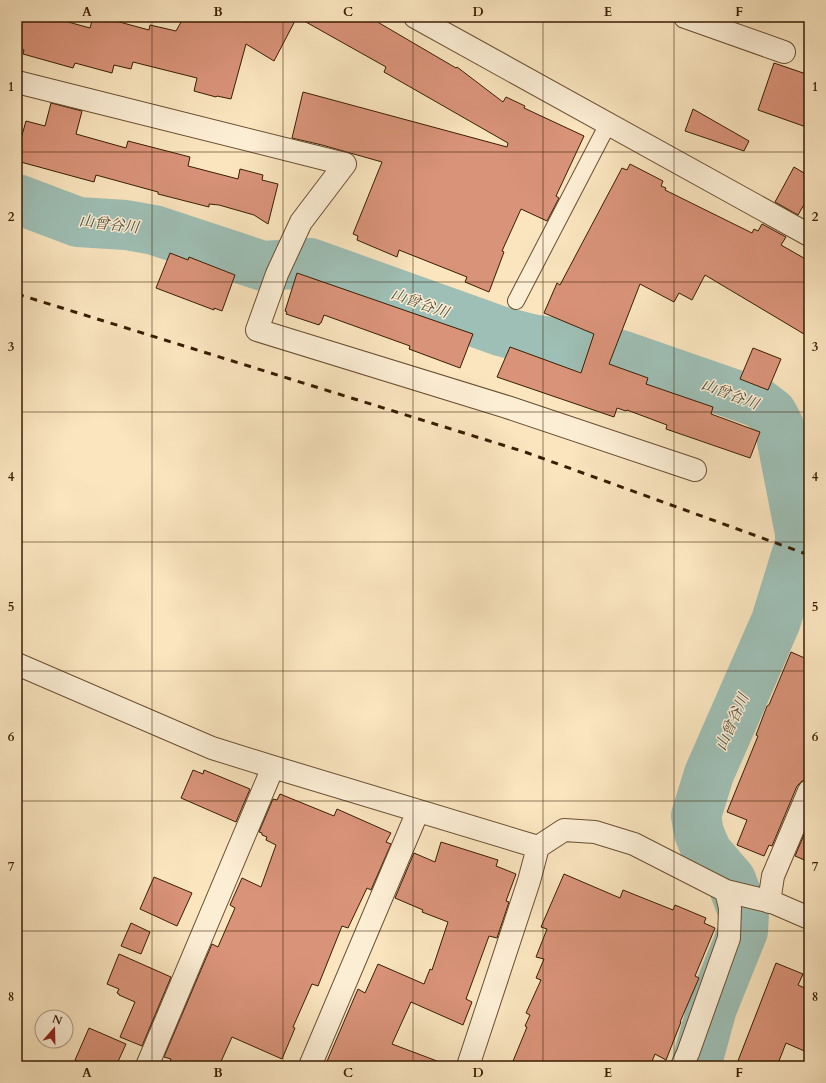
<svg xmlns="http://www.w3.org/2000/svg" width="826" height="1083" font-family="Cardo,'Noto Serif JP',serif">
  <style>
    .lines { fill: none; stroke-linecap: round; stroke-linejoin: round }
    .river { stroke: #9ebfb5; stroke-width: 50 }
    .building { fill: #d99379; stroke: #391d03 }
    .service-casing { stroke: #694f32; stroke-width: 18 }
    .minor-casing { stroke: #694f32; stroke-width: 24 }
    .service { stroke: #fceed5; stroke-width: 16 }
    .minor { stroke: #fceed5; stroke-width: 22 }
    .rail { stroke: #391d03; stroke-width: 3; stroke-dasharray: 7 7; stroke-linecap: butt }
    .grid { fill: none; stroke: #391d03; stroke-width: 1; stroke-opacity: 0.55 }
    .labels { text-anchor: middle; stroke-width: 3; stroke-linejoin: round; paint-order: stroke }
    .water-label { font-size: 15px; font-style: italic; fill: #574e38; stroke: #fceed5 }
    .neatline { fill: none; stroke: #391d03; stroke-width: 1.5 }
    .grid-label { font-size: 13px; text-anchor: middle; font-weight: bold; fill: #391d03 }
  </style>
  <rect width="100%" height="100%" fill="#fae5bf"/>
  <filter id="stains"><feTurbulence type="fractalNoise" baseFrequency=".005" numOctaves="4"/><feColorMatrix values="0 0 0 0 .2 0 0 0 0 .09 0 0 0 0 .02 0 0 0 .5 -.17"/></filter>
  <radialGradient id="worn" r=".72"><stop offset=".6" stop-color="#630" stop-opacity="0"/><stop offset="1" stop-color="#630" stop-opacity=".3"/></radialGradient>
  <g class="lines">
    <!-- river -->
    <path class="river" d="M 17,199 L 78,222 L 126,225 L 154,230 L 263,266 L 310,263 L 500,331 L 531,339 L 603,350 L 624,356 L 759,403 L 772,413 L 779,426 L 800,533 L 800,543 L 776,621 L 709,774 L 696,816 L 699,833 L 707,852 L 731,880 L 744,914 L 743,931 L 712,1008 L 696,1066"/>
  </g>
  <!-- building -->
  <path class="building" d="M 17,17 L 50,17 L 90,28 L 93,17 L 101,17 L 149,30 L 150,25 L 176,31 L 184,17 L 369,17 L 456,68 L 457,67 L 503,102 L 506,97 L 525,106 L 524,108 L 584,136 L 556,196 L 559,198 L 547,221 L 521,209 L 502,251 L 504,252 L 489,292 L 465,282 L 467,277 L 399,250 L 397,257 L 357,240 L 358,236 L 353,234 L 382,162 L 322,145 L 292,138 L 303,92 L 507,147 L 508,143 L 384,72 L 386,67 L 297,17 L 274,61 L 246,44 L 231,99 L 217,96 L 216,97 L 194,91 L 197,78 L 133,62 L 131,69 L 114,65 L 112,73 L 75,63 L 73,68 L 23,54 L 24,50 L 17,48 Z
    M 774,63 L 809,75 L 809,128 L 758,110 Z
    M 51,103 L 82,111 L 76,134 L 126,148 L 128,141 L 190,157 L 188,166 L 238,179 L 240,169 L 263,175 L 262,180 L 278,184 L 268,224 L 254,215 L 219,205 L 209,204 L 209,207 L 158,194 L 158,192 L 96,175 L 94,182 L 17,161 L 17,153 L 26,121 L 45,126 Z
    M 693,109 L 749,141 L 744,151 L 685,131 Z
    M 630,164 L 663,181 L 661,186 L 666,188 L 665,190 L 752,233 L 754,229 L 758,231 L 762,224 L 786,237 L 781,245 L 809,261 L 809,337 L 705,275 L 692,300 L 679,293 L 674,302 L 640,284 L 609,364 L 648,378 L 646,384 L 713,407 L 711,414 L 760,432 L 750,458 L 666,429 L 667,425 L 627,410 L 626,411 L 617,408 L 614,417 L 497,377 L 510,347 L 581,373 L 594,334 L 544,313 L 557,283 L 560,285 L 622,168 L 627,170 Z
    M 794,167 L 809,176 L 809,196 L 798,215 L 775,202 Z
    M 170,253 L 188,260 L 189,257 L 235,275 L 222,311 L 214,308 L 214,310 L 156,288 Z
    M 297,273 L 473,334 L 460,368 L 409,349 L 410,346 L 324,315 L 321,323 L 320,323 L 319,325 L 286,314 L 287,312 L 285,311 Z
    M 753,348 L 781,359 L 768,390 L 740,379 Z
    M 791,652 L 809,660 L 809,779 L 802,781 L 797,786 L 772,846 L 769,845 L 764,856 L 737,845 L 747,820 L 727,812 L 758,736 L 756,735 L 767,706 L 769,705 Z
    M 193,770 L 203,774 L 204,770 L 250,789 L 236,822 L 181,798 Z
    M 280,794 L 334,816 L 337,809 L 391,833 L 386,842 L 391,844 L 371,890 L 367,888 L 348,928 L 342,926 L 318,986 L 312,984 L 293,1027 L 295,1028 L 282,1059 L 232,1037 L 219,1066 L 168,1066 L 171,1059 L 164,1057 L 212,944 L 218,947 L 235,908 L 230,905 L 242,878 L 261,887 L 276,845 L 266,840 L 267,837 L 262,835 L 262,833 L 259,832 L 273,799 L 277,800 Z
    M 809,823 L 809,862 L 795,856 Z
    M 441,842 L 498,860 L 496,866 L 516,874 L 506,901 L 509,902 L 497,938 L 489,936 L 466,999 L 472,1002 L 463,1025 L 411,1002 L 392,1044 L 445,1064 L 445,1066 L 325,1066 L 358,989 L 365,993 L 378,964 L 424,984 L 430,969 L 432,970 L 448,922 L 422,912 L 423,910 L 395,898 L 414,853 L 435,862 Z
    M 564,874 L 620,898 L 623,890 L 673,910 L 675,905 L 706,918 L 704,923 L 715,928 L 695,976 L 699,978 L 680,1022 L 681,1022 L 666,1060 L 655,1054 L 650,1066 L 511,1066 L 527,1027 L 525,1026 L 530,1015 L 526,1013 L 541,980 L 536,978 L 544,959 L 536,957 L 547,929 L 541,927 Z
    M 154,877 L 192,893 L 177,926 L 140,909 Z
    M 131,923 L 150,932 L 141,954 L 121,946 Z
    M 119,954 L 171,977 L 142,1046 L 120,1037 L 135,1002 L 119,995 L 119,994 L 117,993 L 119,989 L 107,984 Z
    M 776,963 L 803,974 L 798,985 L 809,990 L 809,1053 L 786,1043 L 777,1066 L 736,1066 Z
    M 89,1028 L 126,1044 L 116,1066 L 89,1066 L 75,1060 Z"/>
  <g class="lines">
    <!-- service casing -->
    <g class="service-casing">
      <path id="service" d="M 516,301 L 608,124"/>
    </g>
    <!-- minor casing -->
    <g class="minor-casing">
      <path id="minor" d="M 415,17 L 809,235
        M 685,17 L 784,52
        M 17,82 L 345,164 L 301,222 L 277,274 L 257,330 L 507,407 L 695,470
        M 17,664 L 212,748 L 273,767 L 538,847
        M 769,902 L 773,876 L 809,791
        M 147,1066 L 273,767
        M 310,1066 L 418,811
        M 468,1066 L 529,881 L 538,847 L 564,830 L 595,832 L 634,844 L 726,891 L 772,902 L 809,918
        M 682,1066 L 688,1053 L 729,938 L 730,908 L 726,891"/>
    </g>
    <!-- service -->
    <use href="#service" class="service"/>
    <!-- minor -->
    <use href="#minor" class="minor"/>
    <!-- rail -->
    <path class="rail" d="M 17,294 L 525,452 L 809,555"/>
  </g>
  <!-- grid -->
  <path class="grid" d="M 152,17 L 152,1066M 283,17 L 283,1066M 413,17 L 413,1066M 543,17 L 543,1066M 674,17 L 674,1066M 17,152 L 809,152M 17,282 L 809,282M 17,412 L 809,412M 17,542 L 809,542M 17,671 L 809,671M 17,801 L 809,801M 17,931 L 809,931"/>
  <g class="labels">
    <!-- water labels -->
    <g class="water-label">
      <text transform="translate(109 224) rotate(7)" y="5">山曾谷川</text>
      <text transform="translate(420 303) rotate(20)" y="5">山曾谷川</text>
      <text transform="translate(730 394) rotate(21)" y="5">山曾谷川</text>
      <text transform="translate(732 722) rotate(-66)" y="5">山曾谷川</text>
    </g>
  </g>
  <!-- margin -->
  <rect width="826" height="1083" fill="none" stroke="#fae5bf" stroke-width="44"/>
  <!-- north arrow -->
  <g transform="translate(54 1029) rotate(20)"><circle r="19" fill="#fceed5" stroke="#ae9a81"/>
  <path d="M0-3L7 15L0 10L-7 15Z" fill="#8f2418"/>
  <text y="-6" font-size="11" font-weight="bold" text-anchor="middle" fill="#391d03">N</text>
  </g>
  <rect x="22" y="22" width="782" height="1039" class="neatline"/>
  <g class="grid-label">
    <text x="87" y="16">A</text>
    <text x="218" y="16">B</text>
    <text x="348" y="16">C</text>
    <text x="478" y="16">D</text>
    <text x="608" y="16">E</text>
    <text x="739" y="16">F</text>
    <text x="11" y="91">1</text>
    <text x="815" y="91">1</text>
    <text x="11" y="221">2</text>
    <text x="815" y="221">2</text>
    <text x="11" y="351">3</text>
    <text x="815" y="351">3</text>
    <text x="11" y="481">4</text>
    <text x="815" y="481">4</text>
    <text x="11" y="611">5</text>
    <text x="815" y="611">5</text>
    <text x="11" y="741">6</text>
    <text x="815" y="741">6</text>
    <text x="11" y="871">7</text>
    <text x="815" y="871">7</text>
    <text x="11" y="1001">8</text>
    <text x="815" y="1001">8</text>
    <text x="87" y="1077">A</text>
    <text x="218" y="1077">B</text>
    <text x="348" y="1077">C</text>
    <text x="478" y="1077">D</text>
    <text x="608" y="1077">E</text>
    <text x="739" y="1077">F</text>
  </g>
  <rect width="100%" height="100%" filter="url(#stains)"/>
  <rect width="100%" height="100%" fill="url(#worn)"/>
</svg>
